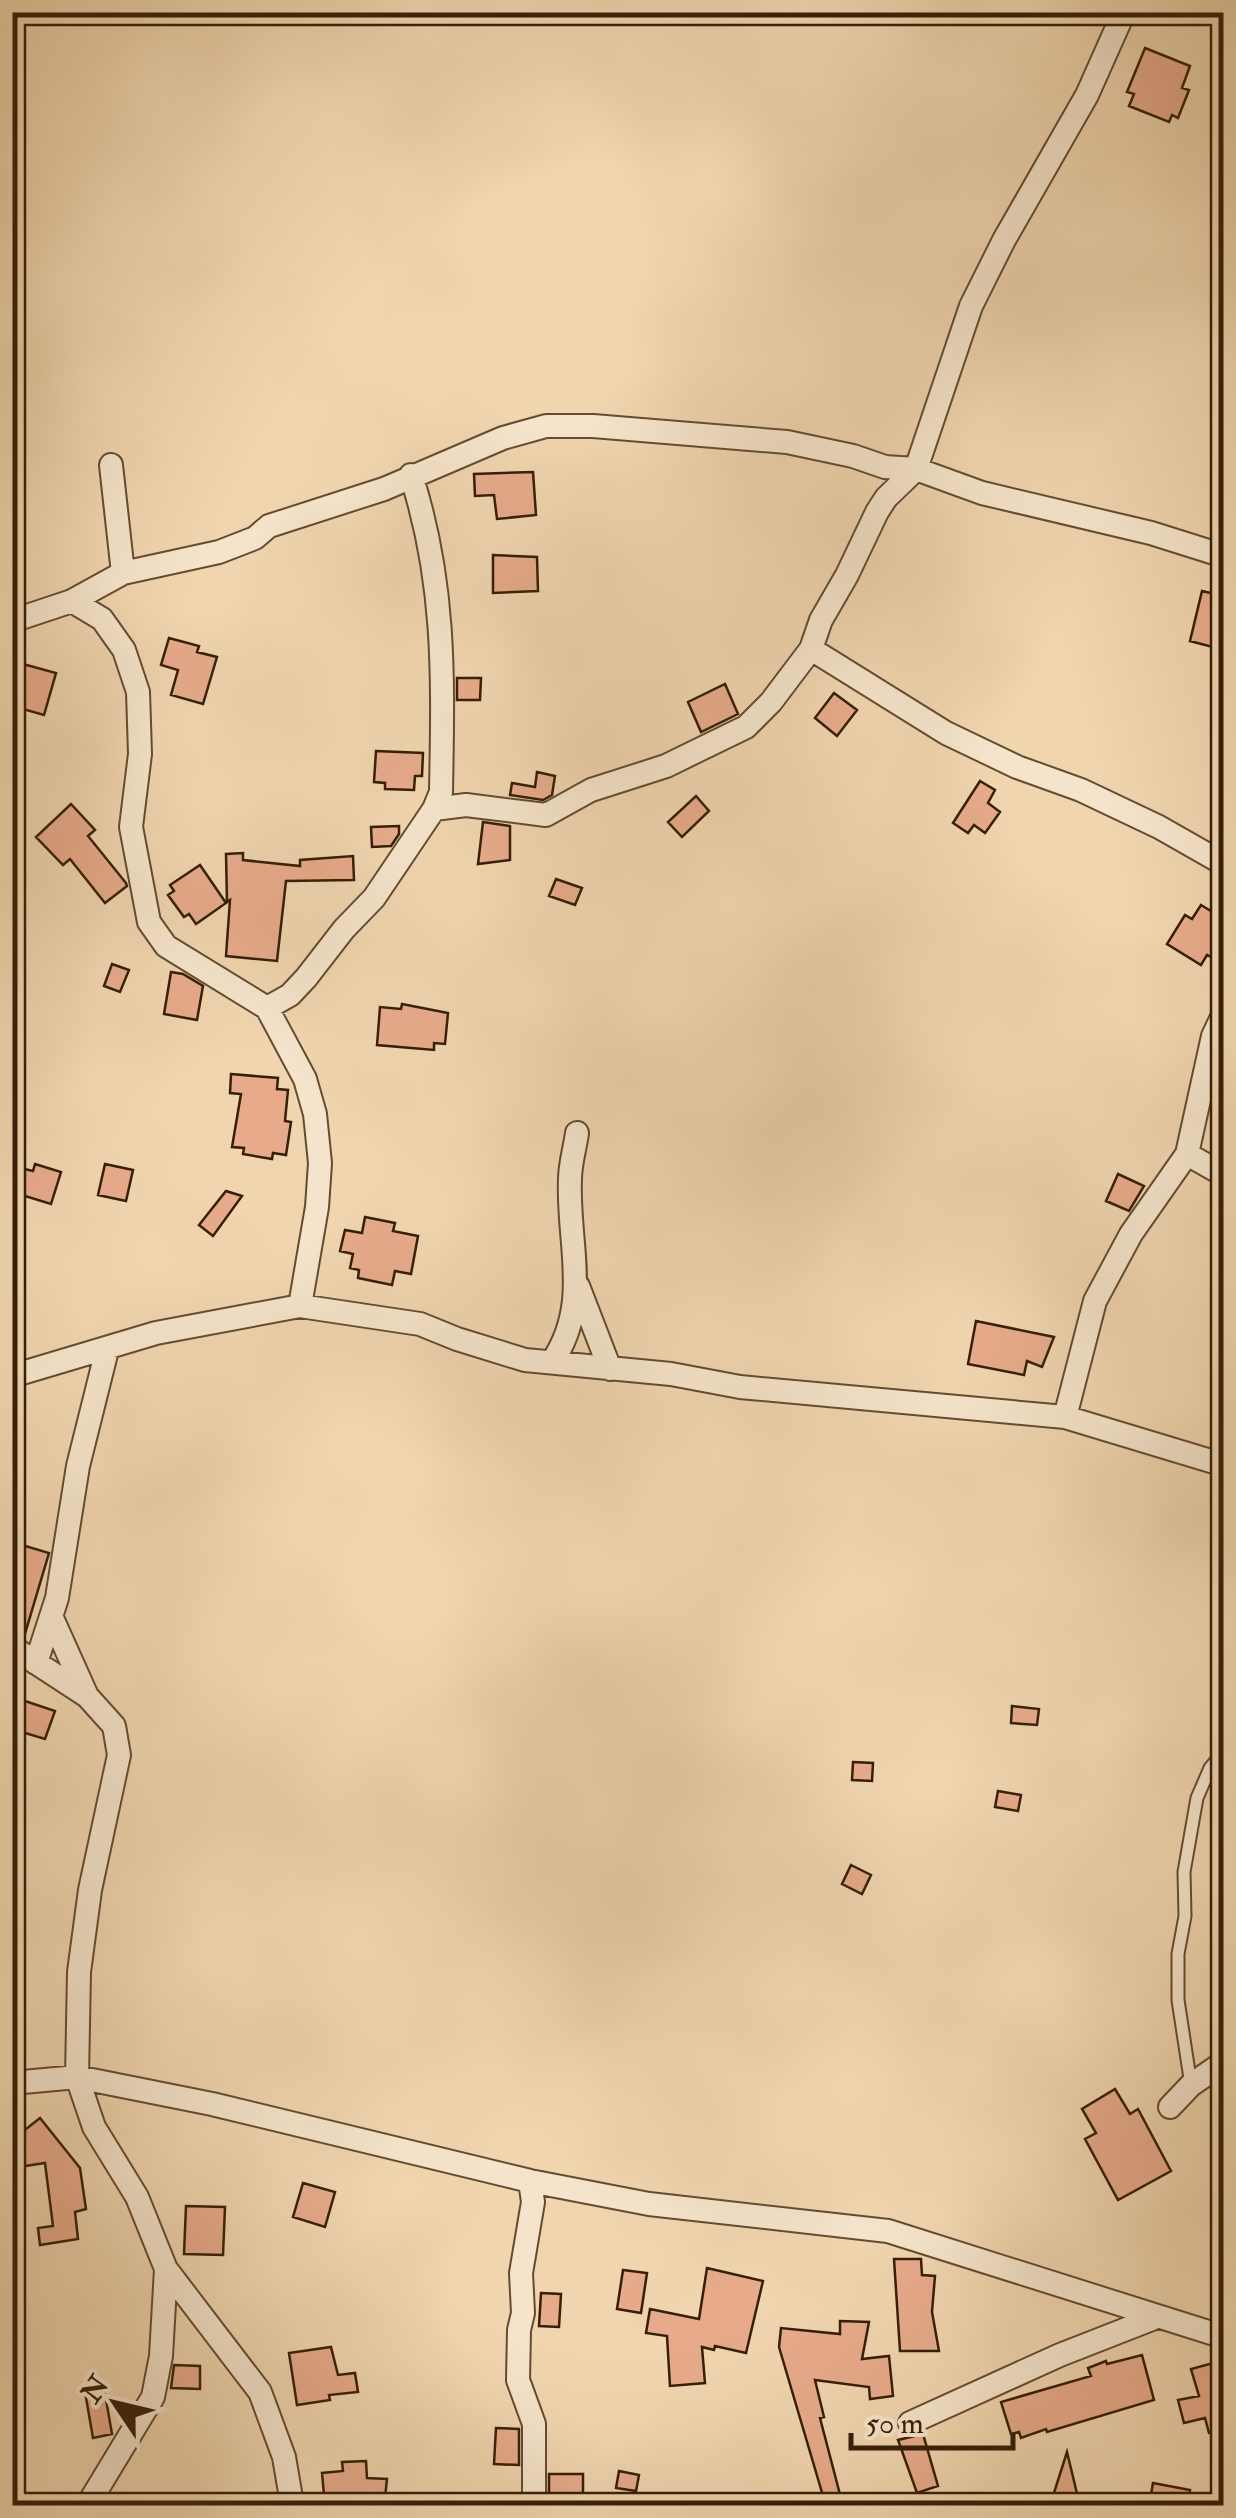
<svg xmlns="http://www.w3.org/2000/svg" width="1236" height="2518" font-family="'IM FELL Double Pica',serif">
  <style>
    .building { fill: #e7ab8b; stroke: #351f07; stroke-width: 2.5 }
    .lines { fill: none; stroke-linecap: round; stroke-linejoin: round }
    .service-casing { stroke: #644c31; stroke-width: 15 }
    .minor-casing { stroke: #644c31; stroke-width: 26 }
    .service { stroke: #f5e4cb; stroke-width: 11 }
    .minor { stroke: #f5e4cb; stroke-width: 22 }
  </style>
  <rect width="100%" height="100%" fill="#f0d5af"/>
  <filter id="stains"><feTurbulence type="fractalNoise" baseFrequency=".002" numOctaves="4"/><feColorMatrix values="0 0 0 0 .2 0 0 0 0 .09 0 0 0 0 .02 0 0 0 .5 -.17"/></filter>
  <radialGradient id="worn" r=".72"><stop offset=".6" stop-color="#630" stop-opacity="0"/><stop offset="1" stop-color="#630" stop-opacity=".3"/></radialGradient>
  <!-- building -->
  <path class="building" d="M 1145,48 L 1190,66 L 1182,88 L 1189,90 L 1178,118 L 1172,115 L 1169,122 L 1129,106 L 1134,94 L 1127,92 Z
    M 533,472 L 536,515 L 497,519 L 494,495 L 475,496 L 474,474 Z
    M 493,555 L 537,557 L 538,591 L 493,593 Z
    M 1202,591 L 1224,596 L 1224,650 L 1190,641 Z
    M 169,638 L 199,646 L 197,652 L 217,657 L 203,704 L 171,695 L 178,670 L 161,665 Z
    M 23,664 L 56,673 L 44,715 L 12,706 Z
    M 457,678 L 481,678 L 480,700 L 457,700 Z
    M 725,684 L 738,714 L 701,732 L 688,702 Z
    M 834,693 L 857,710 L 837,736 L 815,718 Z
    M 376,751 L 423,753 L 422,776 L 415,776 L 414,790 L 385,789 L 385,783 L 374,782 Z
    M 537,772 L 555,776 L 552,795 L 543,800 L 510,795 L 512,783 L 535,787 Z
    M 980,781 L 995,790 L 988,803 L 1000,812 L 985,833 L 974,825 L 968,833 L 953,823 Z
    M 696,796 L 709,811 L 682,837 L 668,822 Z
    M 71,804 L 95,830 L 88,836 L 126,883 L 127,886 L 105,903 L 70,859 L 63,865 L 36,837 Z
    M 483,822 L 510,826 L 510,860 L 478,864 Z
    M 399,826 L 399,834 L 391,846 L 372,847 L 371,827 Z
    M 243,853 L 243,860 L 300,866 L 300,860 L 353,856 L 354,880 L 286,881 L 277,961 L 226,956 L 230,900 L 227,902 L 226,854 Z
    M 200,865 L 226,903 L 196,924 L 189,914 L 184,917 L 168,895 L 174,891 L 170,885 Z
    M 556,879 L 582,888 L 575,905 L 549,896 Z
    M 1201,905 L 1224,919 L 1224,964 L 1207,955 L 1201,965 L 1167,944 L 1185,915 L 1192,919 Z
    M 112,964 L 129,970 L 120,992 L 104,986 Z
    M 171,972 L 183,974 L 203,986 L 197,1020 L 164,1014 Z
    M 402,1004 L 448,1013 L 445,1044 L 434,1043 L 434,1050 L 377,1045 L 380,1007 L 401,1009 Z
    M 231,1074 L 278,1078 L 277,1089 L 288,1090 L 285,1121 L 291,1122 L 286,1155 L 273,1153 L 272,1159 L 243,1154 L 244,1148 L 232,1147 L 241,1094 L 230,1093 Z
    M 35,1164 L 61,1172 L 51,1204 L 12,1192 L 12,1166 L 33,1171 Z
    M 105,1164 L 133,1170 L 126,1201 L 98,1195 Z
    M 1118,1174 L 1144,1186 L 1129,1211 L 1106,1201 Z
    M 226,1191 L 242,1196 L 213,1236 L 199,1225 Z
    M 365,1217 L 395,1223 L 393,1231 L 418,1236 L 411,1274 L 395,1271 L 392,1285 L 358,1278 L 359,1270 L 350,1268 L 353,1254 L 340,1251 L 345,1230 L 362,1233 Z
    M 976,1321 L 1054,1337 L 1042,1367 L 1027,1361 L 1024,1375 L 968,1364 Z
    M 12,1542 L 49,1553 L 24,1637 L 12,1632 Z
    M 16,1698 L 55,1711 L 45,1739 L 12,1729 Z
    M 1012,1706 L 1039,1709 L 1037,1725 L 1011,1723 Z
    M 853,1762 L 873,1763 L 872,1781 L 852,1780 Z
    M 998,1791 L 1021,1795 L 1018,1811 L 995,1807 Z
    M 851,1865 L 871,1875 L 862,1894 L 842,1884 Z
    M 1115,2089 L 1130,2114 L 1138,2109 L 1171,2171 L 1118,2200 L 1085,2139 L 1096,2133 L 1082,2109 Z
    M 40,2118 L 80,2168 L 86,2209 L 75,2212 L 78,2239 L 40,2245 L 38,2228 L 53,2226 L 45,2163 L 12,2168 L 12,2140 Z
    M 303,2183 L 335,2192 L 325,2227 L 293,2217 Z
    M 186,2206 L 225,2207 L 223,2255 L 184,2254 Z
    M 894,2259 L 921,2259 L 922,2275 L 935,2276 L 932,2312 L 939,2351 L 900,2351 Z
    M 707,2268 L 763,2281 L 746,2353 L 715,2346 L 714,2350 L 702,2347 L 705,2383 L 670,2386 L 667,2336 L 646,2333 L 650,2309 L 699,2319 Z
    M 623,2270 L 647,2273 L 641,2313 L 617,2309 Z
    M 541,2293 L 561,2294 L 559,2327 L 539,2326 Z
    M 840,2321 L 869,2322 L 862,2359 L 889,2356 L 893,2396 L 870,2399 L 869,2387 L 815,2380 L 824,2417 L 820,2418 L 843,2506 L 826,2506 L 779,2347 L 781,2328 L 840,2334 Z
    M 331,2347 L 338,2375 L 355,2373 L 358,2392 L 329,2395 L 330,2400 L 297,2405 L 289,2353 Z
    M 1142,2355 L 1154,2400 L 1047,2432 L 1046,2429 L 1021,2438 L 1019,2432 L 1011,2434 L 1001,2402 L 1091,2376 L 1088,2368 L 1106,2361 L 1107,2364 Z
    M 1213,2363 L 1224,2400 L 1224,2429 L 1209,2433 L 1205,2418 L 1184,2423 L 1178,2400 L 1199,2396 L 1191,2369 Z
    M 174,2365 L 200,2366 L 200,2389 L 171,2388 Z
    M 103,2382 L 112,2434 L 93,2438 L 84,2386 Z
    M 496,2428 L 519,2429 L 519,2465 L 494,2464 Z
    M 923,2434 L 938,2486 L 917,2493 L 898,2440 Z
    M 1067,2452 L 1080,2506 L 1052,2499 Z
    M 366,2461 L 367,2478 L 387,2479 L 385,2498 L 343,2494 L 344,2506 L 325,2506 L 322,2473 L 343,2471 L 342,2462 Z
    M 619,2471 L 639,2475 L 636,2491 L 616,2488 Z
    M 549,2474 L 583,2474 L 583,2501 L 549,2501 Z
    M 1153,2483 L 1190,2490 L 1187,2506 L 1149,2506 Z"/>
  <g class="lines">
    <!-- service casing -->
    <g class="service-casing">
      <path id="service" d="M 1191,2085 L 1178,2000 L 1178,1954 L 1185,1916 L 1184,1872 L 1197,1798 L 1210,1768 L 1224,1751"/>
    </g>
    <!-- minor casing -->
    <g class="minor-casing">
      <path id="minor" d="M 1124,12 L 1087,95 L 1004,240 L 971,306 L 916,469 L 886,498 L 877,512 L 847,575 L 821,620 L 811,649 L 946,733 L 1017,767 L 1081,790 L 1159,827 L 1224,864
        M 111,465 L 123,573
        M 411,475 C 446,584 443,679 441,792 L 434,809
        M 72,601 L 102,619 L 124,650 L 138,692 L 140,754 L 131,827 L 149,922 L 166,946 L 267,1008 L 305,1079 L 315,1114 L 320,1163 L 317,1207 L 300,1306
        M 12,621 L 72,601 L 123,573 L 219,552 L 255,538 L 269,526 L 384,489 L 503,438 L 546,426 L 593,426 L 787,442 L 853,456 L 885,467 L 916,469 L 982,493 L 1151,533 L 1224,556
        M 267,1008 L 290,995 L 306,978 L 344,929 L 374,898 L 434,809 L 466,805 L 546,815 L 591,790 L 666,766 L 746,727 L 771,702 L 811,649
        M 1224,1013 L 1213,1036 L 1187,1154 L 1224,1175
        M 578,1286 L 610,1369
        M 552,1362 C 592,1303 567,1243 570,1179 C 570,1164 575,1148 577,1133
        M 12,1376 L 156,1333 L 300,1306 L 420,1324 L 457,1339 L 525,1360 L 671,1374 L 740,1387 L 1065,1417 L 1224,1465
        M 1065,1417 L 1095,1301 L 1131,1234 L 1187,1154
        M 52,1618 L 87,1696
        M 12,1647 L 87,1696 L 114,1726 L 119,1755 L 90,1890 L 79,1972 L 77,2077 L 94,2127 L 137,2197 L 166,2269 L 260,2392 L 284,2457 L 291,2498 L 295,2506
        M 36,1663 L 57,1598 L 78,1466 L 107,1350
        M 12,2083 L 77,2077 L 212,2104 L 530,2181 L 649,2204 L 888,2231 L 1224,2337
        M 1170,2107 L 1191,2085 L 1224,2062
        M 530,2181 L 533,2202 L 521,2273 L 523,2313 L 519,2330 L 518,2380 L 534,2424 L 534,2506
        M 910,2423 L 1060,2355 L 1152,2319 L 1153,2315
        M 87,2506 L 153,2397 L 161,2356 L 166,2269"/>
    </g>
    <!-- service -->
    <use href="#service" class="service"/>
    <!-- minor -->
    <use href="#minor" class="minor"/>
  </g>
  <!-- margin -->
  <rect width="1236" height="2518" fill="none" stroke="#f0d5af" stroke-width="50"/>
  <rect x="15" y="15" width="1206" height="2488" fill="none" stroke="#351f07" stroke-width="5"/>
  <rect x="25" y="25" width="1186" height="2468" fill="none" stroke="#351f07" stroke-width="2.5"/>
  <!-- north arrow -->
  <g transform="translate(115 2403) rotate(305)" stroke="#f5e4cb" stroke-width="8" paint-order="stroke">
  <path d="M0-8L18 38L0 25L-18 38Z" fill="#351f07"/>
  <text y="-15" font-size="28" font-weight="bold" text-anchor="middle" fill="#351f07">N</text>
  </g>
  <!-- scale -->
  <path d="M851 2433v15h162v-15" fill="none" stroke="#351f07" stroke-width="5"/>
  <text x="866" y="2433" font-size="30" fill="#351f07" stroke="#f5e4cb" stroke-width="8" paint-order="stroke">50 m</text>
  <rect width="100%" height="100%" filter="url(#stains)"/>
  <rect width="100%" height="100%" fill="url(#worn)"/>
</svg>
